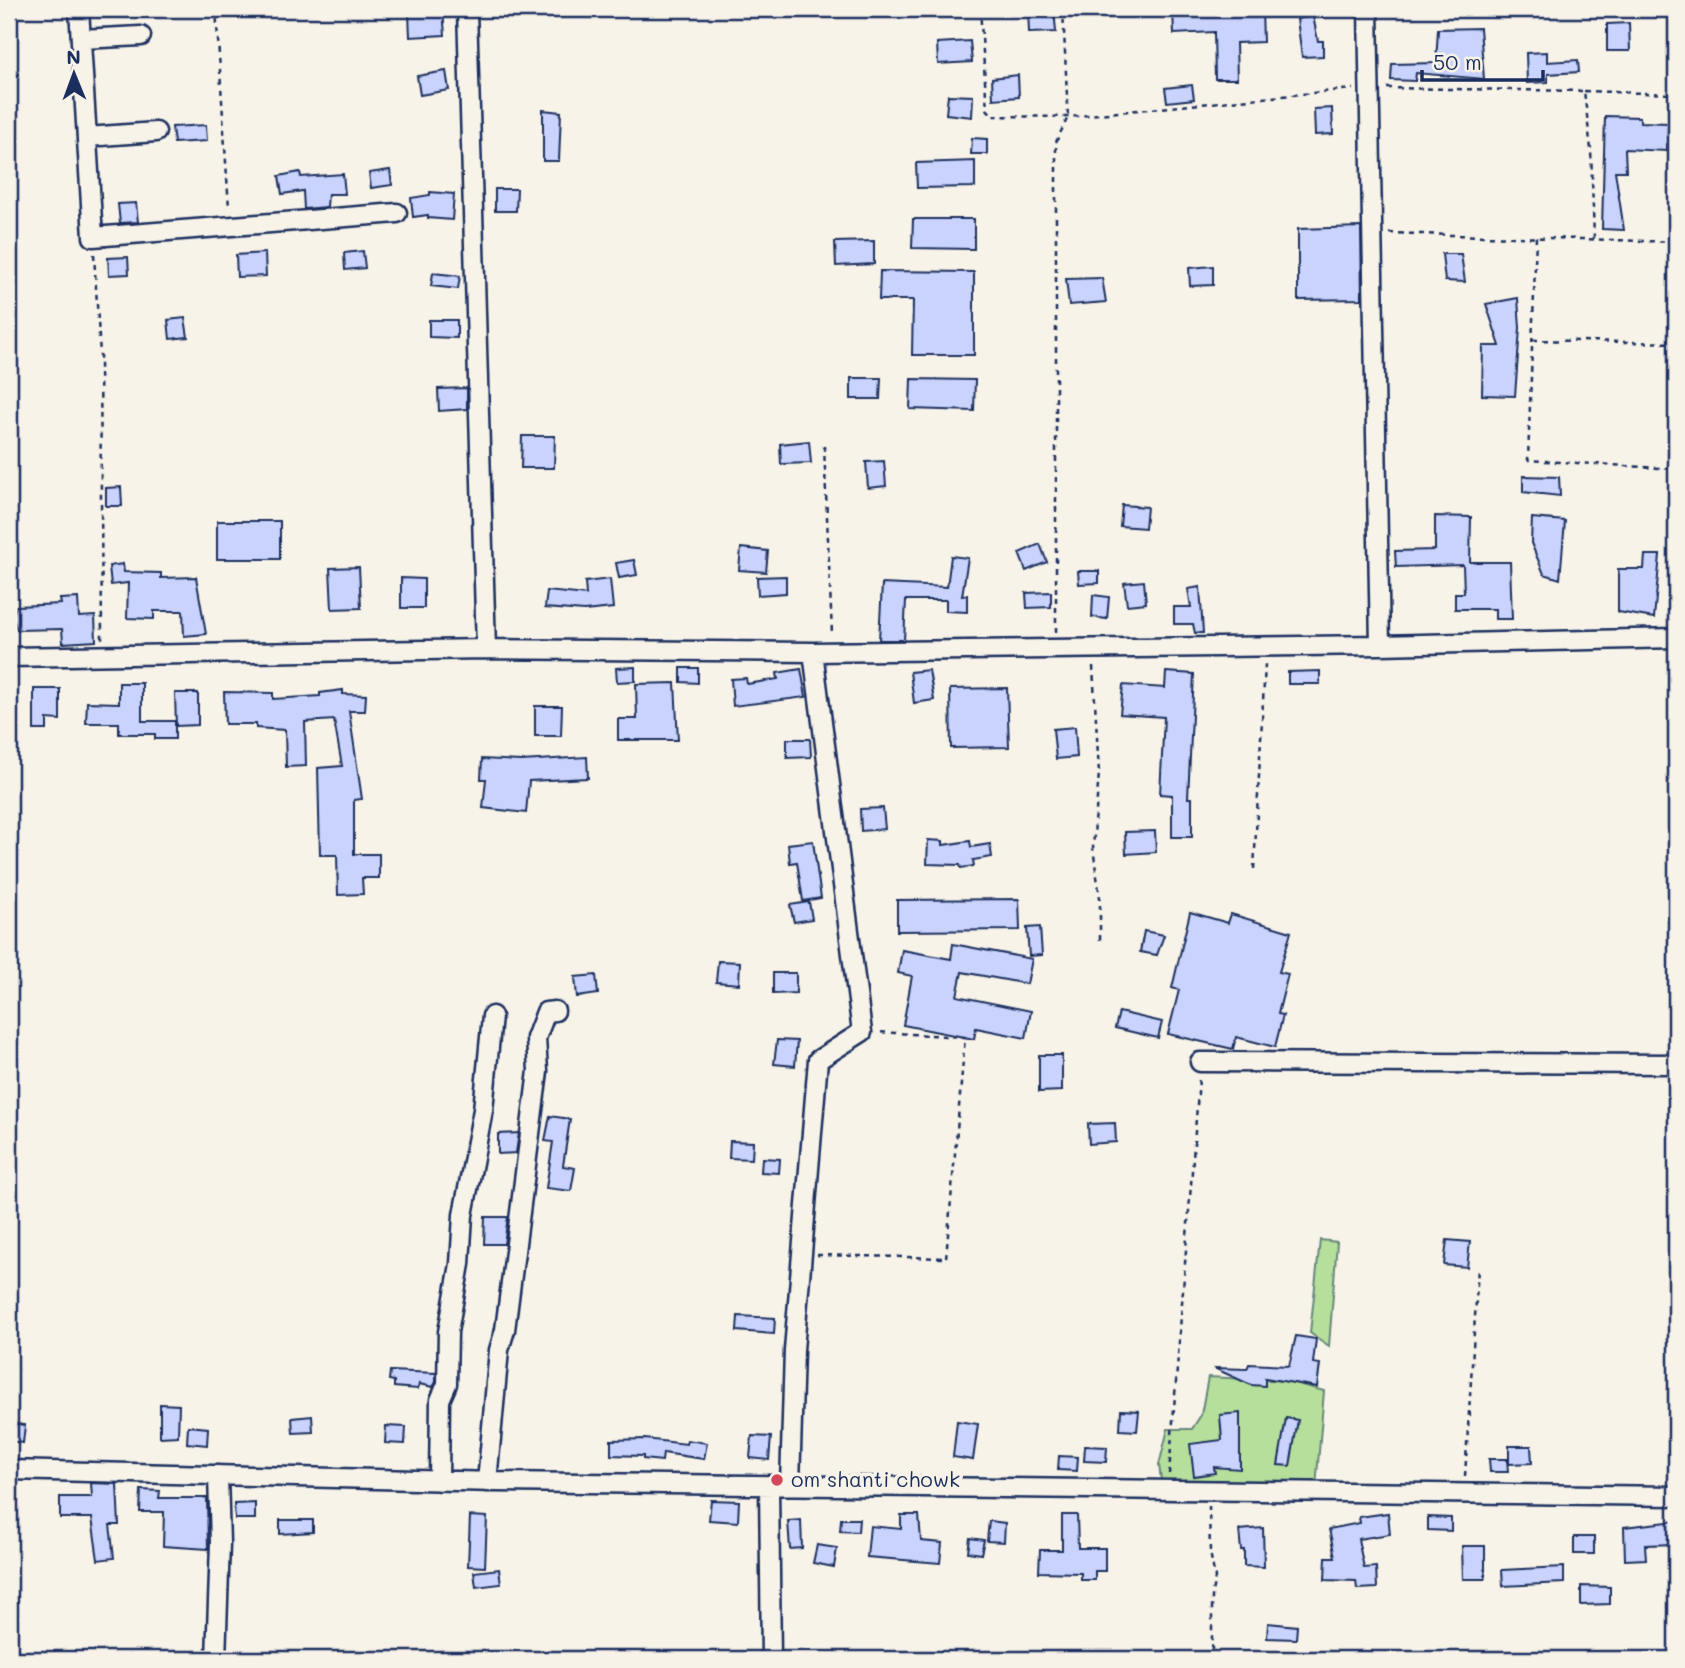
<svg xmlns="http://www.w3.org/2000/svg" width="1685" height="1668" font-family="Mali,sans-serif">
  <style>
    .green { fill: #b5df9b; stroke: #68877c; stroke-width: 2 }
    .building { fill: #c9d3fb; stroke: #1b2f5e; stroke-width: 2 }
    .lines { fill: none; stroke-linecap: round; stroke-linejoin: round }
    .minor-casing { stroke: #1b2f5e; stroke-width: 23 }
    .path { stroke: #1b2f5e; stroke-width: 2.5; stroke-dasharray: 5 5; stroke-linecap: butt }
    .minor { stroke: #f7f3e8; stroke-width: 18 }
    .poi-dot { fill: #d1495b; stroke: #f7f3e8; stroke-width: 2.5 }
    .labels { text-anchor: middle; stroke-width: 7; stroke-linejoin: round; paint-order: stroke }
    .poi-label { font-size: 21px; fill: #1b2f5e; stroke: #f7f3e8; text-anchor: start }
  </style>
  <rect width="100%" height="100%" fill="#f7f3e8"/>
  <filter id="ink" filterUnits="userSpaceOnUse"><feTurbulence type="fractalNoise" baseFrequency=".0143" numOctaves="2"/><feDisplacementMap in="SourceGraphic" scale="14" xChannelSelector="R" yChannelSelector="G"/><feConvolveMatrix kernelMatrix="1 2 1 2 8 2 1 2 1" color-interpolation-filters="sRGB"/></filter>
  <g filter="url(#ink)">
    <!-- green -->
    <path class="green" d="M 1320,1240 L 1337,1242 L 1329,1346 L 1310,1333 Z
      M 1208,1377 L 1286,1381 L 1324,1391 L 1316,1488 L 1162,1487 L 1159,1465 L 1168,1429 L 1192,1429 L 1201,1415 Z"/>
    <!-- building -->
    <path class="building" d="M 1028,9 L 1054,9 L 1056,32 L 1029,33 Z
      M 1173,9 L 1262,9 L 1263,42 L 1236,43 L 1237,79 L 1215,79 L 1214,32 L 1174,34 Z
      M 443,10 L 445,35 L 410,37 L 409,13 Z
      M 1313,16 L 1318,41 L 1323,41 L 1323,56 L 1302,57 L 1297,19 Z
      M 1629,23 L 1630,51 L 1607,51 L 1607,24 Z
      M 1480,28 L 1484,79 L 1416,73 L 1415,81 L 1391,80 L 1392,64 L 1436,63 L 1438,29 Z
      M 970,41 L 972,62 L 938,64 L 937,43 Z
      M 1547,52 L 1547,62 L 1578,60 L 1579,72 L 1548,74 L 1548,82 L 1527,83 L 1526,53 Z
      M 446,71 L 449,90 L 420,95 L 417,76 Z
      M 1018,75 L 1019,97 L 993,99 L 992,78 Z
      M 1192,85 L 1194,99 L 1167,102 L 1165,88 Z
      M 948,95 L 973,96 L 972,117 L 946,114 Z
      M 1332,108 L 1333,134 L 1315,135 L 1314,109 Z
      M 543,110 L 561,112 L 559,161 L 543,161 Z
      M 1605,116 L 1640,117 L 1640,122 L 1668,123 L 1667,151 L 1625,149 L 1626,171 L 1615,171 L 1624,230 L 1602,229 Z
      M 206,125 L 207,141 L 174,143 L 172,127 Z
      M 972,138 L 987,139 L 987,154 L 971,154 Z
      M 975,161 L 975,187 L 917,188 L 916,163 Z
      M 390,170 L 392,185 L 371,188 L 369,173 Z
      M 300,172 L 301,177 L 343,174 L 345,194 L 328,194 L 327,207 L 304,209 L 303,191 L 282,194 L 279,176 Z
      M 495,189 L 517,189 L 516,211 L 495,211 Z
      M 430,192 L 454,194 L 452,220 L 428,218 L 428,215 L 413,217 L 411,198 L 430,195 Z
      M 136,203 L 138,222 L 120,223 L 118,204 Z
      M 913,219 L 974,219 L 974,249 L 912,248 Z
      M 1361,227 L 1362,299 L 1298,300 L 1298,229 Z
      M 874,241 L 874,264 L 836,266 L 835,242 Z
      M 363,251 L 365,268 L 345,270 L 344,253 Z
      M 265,253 L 266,276 L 237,277 L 236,255 Z
      M 1442,254 L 1461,254 L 1465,282 L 1445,281 Z
      M 128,257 L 129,274 L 109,275 L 108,258 Z
      M 1213,266 L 1213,285 L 1190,286 L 1189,268 Z
      M 880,271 L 974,272 L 974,355 L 912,355 L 913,300 L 879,300 Z
      M 433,273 L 460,276 L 458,289 L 431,286 Z
      M 1102,278 L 1106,302 L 1069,305 L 1066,279 Z
      M 1518,298 L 1520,328 L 1515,396 L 1482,395 L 1483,346 L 1500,346 L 1486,304 Z
      M 185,318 L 188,337 L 170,339 L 168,320 Z
      M 429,320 L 457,320 L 457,338 L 429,337 Z
      M 851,378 L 881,378 L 880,399 L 851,399 Z
      M 911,379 L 975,380 L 974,411 L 910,409 Z
      M 467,388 L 467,409 L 439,411 L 438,389 Z
      M 522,436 L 555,436 L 554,468 L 521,468 Z
      M 809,441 L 811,463 L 781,464 L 780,444 Z
      M 884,461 L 886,486 L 868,488 L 866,462 Z
      M 1523,476 L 1559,477 L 1560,496 L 1523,492 Z
      M 121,487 L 122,506 L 106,506 L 106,488 Z
      M 1122,505 L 1147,507 L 1145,528 L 1120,526 Z
      M 1435,516 L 1471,517 L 1470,562 L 1510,562 L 1512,619 L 1495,619 L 1495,609 L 1455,609 L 1455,593 L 1464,593 L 1463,565 L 1396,567 L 1395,551 L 1435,550 Z
      M 1532,518 L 1565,521 L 1560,579 L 1544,574 L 1531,543 Z
      M 217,521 L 280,521 L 280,559 L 217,559 Z
      M 1040,544 L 1047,562 L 1026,571 L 1019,553 Z
      M 741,548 L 768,551 L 766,572 L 739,570 Z
      M 1645,555 L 1660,555 L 1654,618 L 1618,612 L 1618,569 L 1644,569 Z
      M 951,556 L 968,558 L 962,596 L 967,595 L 967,612 L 946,611 L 946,600 L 906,600 L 904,640 L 879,640 L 882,584 L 947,587 Z
      M 634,560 L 637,575 L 619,578 L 616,563 Z
      M 123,564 L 124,572 L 161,573 L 161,578 L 196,577 L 206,634 L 184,636 L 183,611 L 154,611 L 154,619 L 127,618 L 128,583 L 111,585 L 109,566 Z
      M 359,567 L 361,608 L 332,609 L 330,568 Z
      M 1078,571 L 1099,571 L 1099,583 L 1079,584 Z
      M 786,576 L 786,593 L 758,595 L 757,577 Z
      M 401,578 L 424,579 L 424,608 L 401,608 Z
      M 610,579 L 613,608 L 584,611 L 545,608 L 547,591 L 586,595 L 585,582 Z
      M 1144,581 L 1146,603 L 1127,605 L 1124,583 Z
      M 1200,587 L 1203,633 L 1195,633 L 1193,624 L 1174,624 L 1174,607 L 1191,607 L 1188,589 Z
      M 1051,592 L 1051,607 L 1027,608 L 1026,593 Z
      M 1093,595 L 1109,597 L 1107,619 L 1092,617 Z
      M 78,598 L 79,617 L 95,616 L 96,641 L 63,643 L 62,629 L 17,630 L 13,617 L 16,606 L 61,604 L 60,599 Z
      M 635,667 L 635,681 L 617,682 L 616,668 Z
      M 681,668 L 698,668 L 698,683 L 681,682 Z
      M 801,669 L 806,697 L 733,706 L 731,679 L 746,678 L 747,684 L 778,679 L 777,673 Z
      M 929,670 L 934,700 L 914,703 L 910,672 Z
      M 1320,671 L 1320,684 L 1288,684 L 1288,672 Z
      M 1166,672 L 1194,674 L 1188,798 L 1192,798 L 1192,837 L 1172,837 L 1172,795 L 1160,794 L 1164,717 L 1120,714 L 1123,685 L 1165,688 Z
      M 119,683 L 142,683 L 142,721 L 175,721 L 175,739 L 155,739 L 155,734 L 119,734 L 119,723 L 86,723 L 87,702 L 119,703 Z
      M 675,683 L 678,740 L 618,740 L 618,719 L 637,719 L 636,684 Z
      M 1007,688 L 1009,747 L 951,748 L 950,689 Z
      M 34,689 L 60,689 L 60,720 L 47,719 L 47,730 L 34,730 Z
      M 343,690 L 343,694 L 366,695 L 365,711 L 349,711 L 362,799 L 354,800 L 354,854 L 379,854 L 379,878 L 362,878 L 363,894 L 338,895 L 337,855 L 320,855 L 318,768 L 342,766 L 334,720 L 305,722 L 306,766 L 286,767 L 285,730 L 256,728 L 256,724 L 225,724 L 224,692 L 273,693 L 273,699 L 320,696 L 320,693 Z
      M 175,693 L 198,693 L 198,725 L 176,726 Z
      M 535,706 L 562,706 L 561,736 L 535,736 Z
      M 1075,727 L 1077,757 L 1056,759 L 1053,729 Z
      M 787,739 L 810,739 L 811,757 L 787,758 Z
      M 587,757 L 588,778 L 529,781 L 526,813 L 483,808 L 486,779 L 481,779 L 482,759 L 521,761 Z
      M 883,808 L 885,829 L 861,831 L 860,809 Z
      M 1155,831 L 1156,852 L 1126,854 L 1125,832 Z
      M 928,840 L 943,841 L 943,845 L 970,841 L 971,847 L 990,844 L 992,857 L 973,860 L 974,866 L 961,868 L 960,865 L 927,864 Z
      M 813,841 L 821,898 L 803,901 L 797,862 L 790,863 L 788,844 Z
      M 1019,899 L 1020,930 L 897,931 L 897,900 Z
      M 809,902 L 812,919 L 794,922 L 790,905 Z
      M 1190,912 L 1228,923 L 1231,914 L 1291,932 L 1279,972 L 1288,974 L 1278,1014 L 1283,1015 L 1275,1047 L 1236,1037 L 1233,1049 L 1168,1034 L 1179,990 L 1172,988 Z
      M 1040,927 L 1042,955 L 1029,956 L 1027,928 Z
      M 1144,931 L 1164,935 L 1157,955 L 1140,952 Z
      M 953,944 L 1032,959 L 1027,984 L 962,972 L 957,996 L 1031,1011 L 1026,1038 L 976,1028 L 974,1039 L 903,1025 L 912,976 L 898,973 L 902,950 L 951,959 Z
      M 718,961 L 740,962 L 739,984 L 716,982 Z
      M 773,973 L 796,973 L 796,993 L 773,994 Z
      M 596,975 L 598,994 L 577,997 L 575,977 Z
      M 1119,1012 L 1162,1022 L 1158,1038 L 1115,1028 Z
      M 777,1040 L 797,1041 L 795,1066 L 774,1064 Z
      M 1039,1055 L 1062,1055 L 1062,1091 L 1039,1092 Z
      M 550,1116 L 570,1119 L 563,1166 L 575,1168 L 571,1191 L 546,1188 L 553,1142 L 545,1141 Z
      M 1115,1123 L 1116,1142 L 1089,1144 L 1088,1124 Z
      M 519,1133 L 516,1153 L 498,1154 L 498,1134 Z
      M 730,1141 L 753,1142 L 752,1159 L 729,1158 Z
      M 762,1158 L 780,1159 L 779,1173 L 761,1172 Z
      M 485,1217 L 508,1217 L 504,1244 L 484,1244 Z
      M 1447,1240 L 1470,1242 L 1467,1267 L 1444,1265 Z
      M 738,1316 L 775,1318 L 774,1334 L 737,1331 Z
      M 1296,1336 L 1316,1339 L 1313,1363 L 1320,1364 L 1317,1387 L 1265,1378 L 1265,1386 L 1251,1385 L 1214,1368 L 1247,1369 L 1249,1364 L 1289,1366 Z
      M 390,1371 L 436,1373 L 436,1382 L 433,1387 L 419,1384 L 418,1389 L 394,1387 L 394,1381 L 389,1380 Z
      M 160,1404 L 179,1405 L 178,1436 L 160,1437 Z
      M 1121,1410 L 1139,1411 L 1137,1431 L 1120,1430 Z
      M 1240,1413 L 1240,1469 L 1214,1467 L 1215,1473 L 1194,1476 L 1190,1444 L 1222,1440 L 1220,1415 Z
      M 312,1416 L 313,1432 L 293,1433 L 292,1418 Z
      M 1286,1418 L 1298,1420 L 1290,1466 L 1278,1465 Z
      M 957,1421 L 978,1424 L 973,1460 L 953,1457 Z
      M 9,1423 L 25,1425 L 23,1443 L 9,1441 Z
      M 188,1426 L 208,1428 L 207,1445 L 187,1443 Z
      M 386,1426 L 406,1427 L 405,1444 L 385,1443 Z
      M 752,1436 L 771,1437 L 769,1460 L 750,1458 Z
      M 611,1440 L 645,1439 L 686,1444 L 687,1440 L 707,1443 L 704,1459 L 663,1453 L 662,1461 L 643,1459 L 643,1456 L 611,1455 Z
      M 1085,1446 L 1107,1447 L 1106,1462 L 1084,1461 Z
      M 1509,1446 L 1531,1446 L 1532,1463 L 1509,1464 Z
      M 1059,1456 L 1078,1457 L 1077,1471 L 1058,1470 Z
      M 1489,1459 L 1507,1459 L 1508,1472 L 1490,1472 Z
      M 91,1483 L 117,1484 L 119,1525 L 110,1525 L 114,1558 L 98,1560 L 92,1518 L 60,1518 L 60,1497 L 92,1497 Z
      M 141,1490 L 160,1491 L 159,1498 L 207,1498 L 208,1549 L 163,1546 L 164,1512 L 140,1512 Z
      M 711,1500 L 739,1501 L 738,1522 L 709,1520 Z
      M 255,1503 L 255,1519 L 235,1519 L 234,1504 Z
      M 1388,1513 L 1390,1534 L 1358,1539 L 1364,1568 L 1376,1567 L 1377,1588 L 1357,1589 L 1356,1581 L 1325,1580 L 1326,1557 L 1335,1557 L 1329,1529 L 1360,1523 L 1359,1517 Z
      M 901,1515 L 919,1515 L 921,1541 L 942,1543 L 940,1563 L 867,1557 L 870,1526 L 901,1529 Z
      M 1062,1515 L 1077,1515 L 1078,1548 L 1105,1548 L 1105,1571 L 1095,1571 L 1095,1580 L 1081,1580 L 1081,1573 L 1039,1572 L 1040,1550 L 1062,1550 Z
      M 470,1516 L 487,1517 L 485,1567 L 468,1566 Z
      M 1428,1517 L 1451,1518 L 1451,1531 L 1428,1530 Z
      M 841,1519 L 859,1519 L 858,1532 L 840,1531 Z
      M 280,1520 L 313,1520 L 313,1532 L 280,1534 Z
      M 801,1520 L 802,1548 L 790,1549 L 788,1521 Z
      M 989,1521 L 1005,1523 L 1004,1542 L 987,1541 Z
      M 1676,1521 L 1676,1544 L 1645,1545 L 1646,1559 L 1625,1560 L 1624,1527 Z
      M 1263,1528 L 1264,1567 L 1244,1566 L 1244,1550 L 1241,1550 L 1239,1530 Z
      M 1574,1537 L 1594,1537 L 1594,1554 L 1574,1554 Z
      M 970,1538 L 984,1540 L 981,1554 L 968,1552 Z
      M 817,1545 L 837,1548 L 834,1567 L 813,1563 Z
      M 1462,1546 L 1485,1546 L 1485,1579 L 1463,1579 Z
      M 1564,1567 L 1564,1583 L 1503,1586 L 1502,1570 Z
      M 499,1569 L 501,1584 L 476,1587 L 474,1572 Z
      M 1581,1586 L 1610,1587 L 1610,1604 L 1581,1605 Z
      M 1268,1623 L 1297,1626 L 1296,1639 L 1267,1638 Z"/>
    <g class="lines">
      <!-- minor casing -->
      <g class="minor-casing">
        <path id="minor" d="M 79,9 L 93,237 L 397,213
          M 467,9 L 486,649
          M 1368,9 L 1380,645
          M 81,39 L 141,36
          M 87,137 L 156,132
          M 9,657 L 486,649 L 813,652 L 1380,645 L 1676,638
          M 1200,1062 L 1676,1064
          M 9,1470 L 496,1482 L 1676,1496
          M 439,1481 L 440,1400 L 447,1384 L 448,1332 L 460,1264 L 463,1215 L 483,1110 L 492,1016
          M 487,1482 L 499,1350 L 505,1330 L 538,1071 L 536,1038 L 546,1012 L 555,1011
          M 769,1485 L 771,1659
          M 790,1485 L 794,1350 L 818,1060 L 862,1032 L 813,652
          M 216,1659 L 220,1543 L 218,1475"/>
      </g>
      <!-- path -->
      <path class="path" d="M 216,9 L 229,208
        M 980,9 L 987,109 L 993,116 L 1068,117 L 1353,89
        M 1621,9 L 1624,11
        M 1387,88 L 1584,91 L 1591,149 L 1594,239
        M 1584,91 L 1673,94 L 1674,115
        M 1389,233 L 1676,242
        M 1536,237 L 1528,460 L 1676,469
        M 94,254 L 100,355 L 102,640
        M 1533,340 L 1676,343
        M 824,446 L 832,634
        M 1056,632 L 1056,142 L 1068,117 L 1063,9
        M 1093,666 L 1099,773 L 1093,848 L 1100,898 L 1100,942
        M 1254,869 L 1265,664
        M 817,1255 L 946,1258 L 965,1037 L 877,1032
        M 1169,1474 L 1199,1079
        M 1465,1476 L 1478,1268
        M 1209,1506 L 1210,1552 L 1215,1578 L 1212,1592 L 1212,1659"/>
      <!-- minor -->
      <use href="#minor" class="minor"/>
    </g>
  </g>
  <!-- markers -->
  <circle class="poi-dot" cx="777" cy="1480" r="7"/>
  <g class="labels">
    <!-- poi labels -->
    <g class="poi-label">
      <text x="791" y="1487">om shanti chowk</text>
    </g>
  </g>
  <!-- margin -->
  <rect width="1685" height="1668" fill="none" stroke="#f7f3e8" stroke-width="35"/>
  <rect x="18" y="18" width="1650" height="1633" fill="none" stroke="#1b2f5e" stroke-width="2.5" filter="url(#ink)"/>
  <!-- north arrow -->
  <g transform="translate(74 74) rotate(359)" stroke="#f7f3e8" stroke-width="5" paint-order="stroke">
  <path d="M0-5L12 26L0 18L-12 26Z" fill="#1b2f5e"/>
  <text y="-10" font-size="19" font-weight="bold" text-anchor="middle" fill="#1b2f5e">N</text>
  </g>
  <!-- scale -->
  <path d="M1422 70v10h121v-10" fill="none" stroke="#1b2f5e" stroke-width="3.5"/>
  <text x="1433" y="70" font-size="21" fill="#1b2f5e" stroke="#f7f3e8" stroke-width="5" paint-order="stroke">50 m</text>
</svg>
